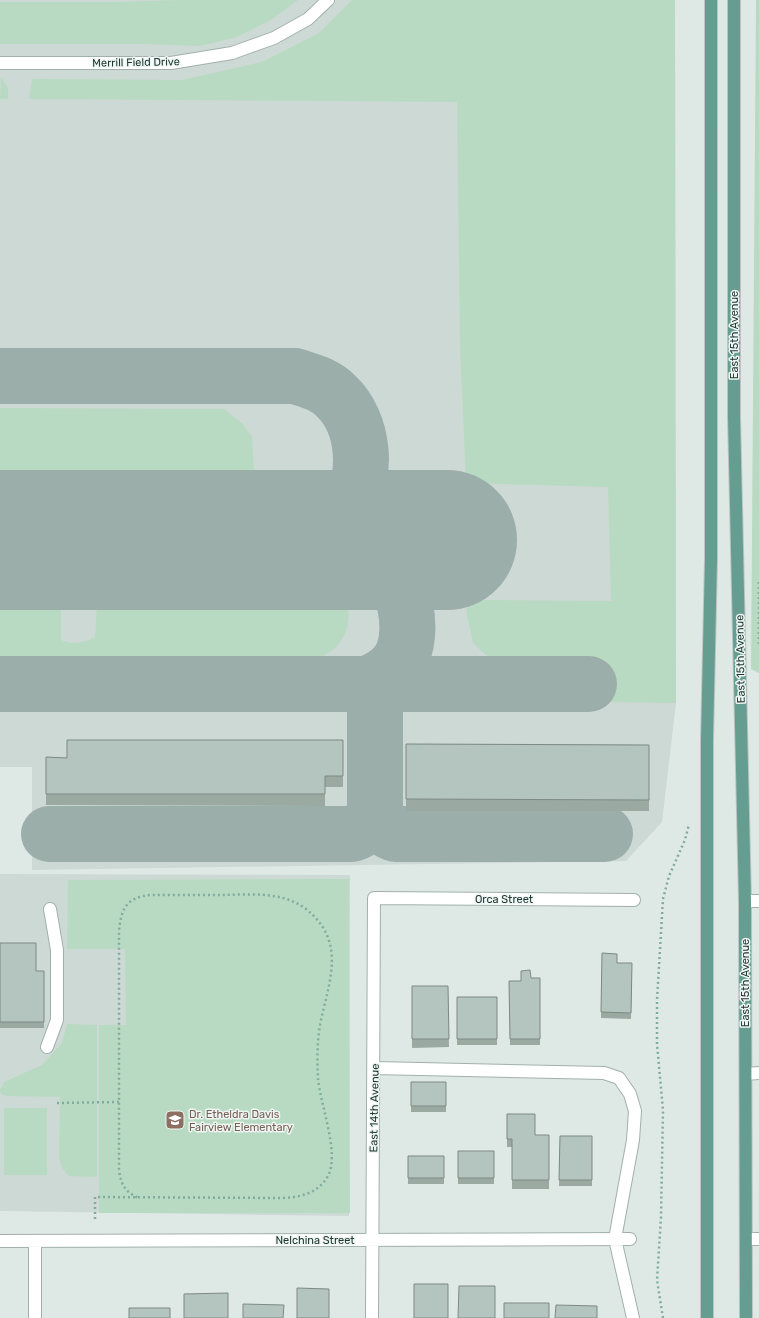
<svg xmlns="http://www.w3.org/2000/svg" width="759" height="1318" font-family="Rubik,sans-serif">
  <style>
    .built { fill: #cdd9d4 }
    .green { fill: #b8dac2 }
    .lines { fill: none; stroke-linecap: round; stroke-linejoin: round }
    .taxiway { stroke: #9caeaa; stroke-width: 56 }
    .runway { stroke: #9caeaa; stroke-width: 140 }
    .minor-casing { stroke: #a2b0ac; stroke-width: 14 }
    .major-casing { stroke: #bcc3c2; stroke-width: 14 }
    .path { stroke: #80ab9f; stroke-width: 2.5; stroke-dasharray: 2 3; stroke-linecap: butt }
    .minor { stroke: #fff; stroke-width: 12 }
    .major { stroke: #659d90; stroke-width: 12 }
    .wall { fill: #9ba9a3 }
    .building { fill: #b4c4be; stroke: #7e8985 }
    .labels { text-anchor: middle; stroke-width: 3; stroke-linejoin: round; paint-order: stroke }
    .street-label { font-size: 11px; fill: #213832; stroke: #eef6f3 }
    .education-label { font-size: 11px; fill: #785e54; stroke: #eef6f3; text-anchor: start }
  </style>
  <rect width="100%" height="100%" fill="#dee9e5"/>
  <!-- built -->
  <path class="built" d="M 0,0 L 675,0 L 676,703 L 662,822 L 626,861 L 32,870 L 32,767 L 0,767 Z
    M 0,874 L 350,875 L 349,1216 L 0,1211 L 0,1028 L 44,1028 L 0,949 Z"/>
  <!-- green -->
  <path class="green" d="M 179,0 L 298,0 L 271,20 L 237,37 L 200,46 L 145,44 L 0,44 L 0,2 L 121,2 Z
    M 352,0 L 675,0 L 676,703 L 607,702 L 606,660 L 506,661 L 486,655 L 473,643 L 466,610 L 471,600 L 611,601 L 608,487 L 466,483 L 460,346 L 457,102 L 29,99 L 32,79 L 182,80 L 262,62 L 319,33 Z
    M 756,0 L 759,0 L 759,673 L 751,669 Z
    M 1,77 L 8,88 L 8,99 L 0,99 Z
    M 0,408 L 224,409 L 243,424 L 252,437 L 254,471 L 247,481 L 235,492 L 214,495 L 0,497 Z
    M 0,587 L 56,587 L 61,592 L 61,640 C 71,645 85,643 95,637 L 98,590 L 335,590 L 345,594 C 353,620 348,643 323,656 L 0,657 Z
    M 349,879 L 350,1213 L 99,1213 L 99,1025 L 126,1025 L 125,949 L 67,949 L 68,880 Z
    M 67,1024 L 97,1025 L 97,1177 L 69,1176 L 62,1168 L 59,1158 L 60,1097 L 7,1096 L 1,1094 L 0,1090 L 4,1082 L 42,1065 L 62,1043 Z
    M 4,1108 L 47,1108 L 47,1175 L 4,1175 Z"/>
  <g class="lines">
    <!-- taxiway -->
    <path class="taxiway" d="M 0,376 L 295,376 C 310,381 324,384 336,396 C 364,422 370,477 346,508 C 334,523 318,531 302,540
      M 340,540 C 353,544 368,547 379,556 C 404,576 417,634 399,661 C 391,673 380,679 367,684
      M 0,684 L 589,684
      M 375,812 C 379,824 383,829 395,834 L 605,834
      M 49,834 L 352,834 C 364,830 370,824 375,812 L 375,684"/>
    <!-- runway -->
    <path class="runway" d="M 0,540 L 447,540"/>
    <!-- minor casing -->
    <g class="minor-casing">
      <path id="minor" d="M 0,63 L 171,63 L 232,53 L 274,38 L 308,19 L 328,0
        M 745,901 L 759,901
        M 47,1047 L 57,1020 L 57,950 L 50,909
        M 375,1068 L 604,1073 L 619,1078 L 630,1094 L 635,1111 L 633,1140 L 615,1239 L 633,1318
        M 746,1074 L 759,1073
        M 746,1239 L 759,1239
        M 0,1241 L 630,1239
        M 35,1241 L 35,1318
        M 372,1318 L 374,898 L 634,900"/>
    </g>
    <!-- major casing -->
    <g class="major-casing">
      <path id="major" d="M 734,0 L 734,416 L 745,901 L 746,1318
        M 707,1318 L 707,740 L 711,559 L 711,0"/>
    </g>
    <!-- path -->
    <path class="path" d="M 759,582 L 759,646
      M 57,1103 L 119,1102
      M 95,1219 L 95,1197 L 279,1198 C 298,1198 318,1194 328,1176 C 340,1154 320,1104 318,1078 C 317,1059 317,1039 321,1020 C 330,979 346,941 306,909 C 281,890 247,895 218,895 C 196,895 173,895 151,895 C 127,897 121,908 119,931 L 119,1170 C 121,1185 125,1192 139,1198
      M 663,1318 L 657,1280 L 661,1217 L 663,1110 L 657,1044 L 657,1000 L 663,899 L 669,876 L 685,840 L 689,824"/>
    <!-- minor -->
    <use href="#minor" class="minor"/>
    <!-- major -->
    <use href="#major" class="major"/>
  </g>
  <!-- wall -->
  <path class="wall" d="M 343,740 L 343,787 L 325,787 L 325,806 L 46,805 L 46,757 L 67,758 Z
    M 406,744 L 649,745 L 649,811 L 406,811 Z
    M 0,943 L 36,971 L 44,971 L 44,1028 L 0,1028 Z
    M 602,953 L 617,963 L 632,963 L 631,1019 L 601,1018 Z
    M 531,978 L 540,978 L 540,1045 L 510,1045 L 509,981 L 521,981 Z
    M 412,986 L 448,986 L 449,1047 L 412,1048 Z
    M 457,997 L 497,997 L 497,1045 L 457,1045 Z
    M 411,1082 L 446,1082 L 446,1112 L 411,1112 Z
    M 507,1114 L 535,1135 L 549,1135 L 549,1189 L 512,1189 L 512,1147 L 507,1147 Z
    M 560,1136 L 592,1136 L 592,1186 L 559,1186 Z
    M 458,1151 L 494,1151 L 494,1184 L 458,1184 Z
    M 408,1156 L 444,1156 L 444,1184 L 408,1184 Z"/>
  <!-- building -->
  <path class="building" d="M 67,740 L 343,740 L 343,776 L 325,776 L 325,794 L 46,794 L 46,757 L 67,758 Z
    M 406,744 L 649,745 L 649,800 L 406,799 Z
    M 0,943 L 36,943 L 36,971 L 44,971 L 44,1022 L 0,1022 Z
    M 602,953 L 617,954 L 617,963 L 632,963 L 631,1013 L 601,1012 Z
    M 530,970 L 531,978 L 540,978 L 540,1039 L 510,1039 L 509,981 L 521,981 L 521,971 Z
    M 412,986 L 448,986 L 449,1039 L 412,1039 Z
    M 457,997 L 497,997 L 497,1039 L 457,1039 Z
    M 411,1082 L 446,1082 L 446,1106 L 411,1106 Z
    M 507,1114 L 535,1114 L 535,1135 L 549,1135 L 549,1180 L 512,1180 L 512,1139 L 507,1139 Z
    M 560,1136 L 592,1136 L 592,1180 L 559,1180 Z
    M 458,1151 L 494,1151 L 494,1178 L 458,1178 Z
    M 408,1156 L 444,1156 L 444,1178 L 408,1178 Z
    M 414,1284 L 448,1284 L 448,1318 L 414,1318 Z
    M 459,1286 L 495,1286 L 495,1318 L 458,1318 Z
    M 297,1288 L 329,1289 L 329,1318 L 297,1318 Z
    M 228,1293 L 228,1318 L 184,1318 L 184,1294 Z
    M 504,1303 L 549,1303 L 549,1318 L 504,1318 Z
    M 243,1304 L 284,1305 L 283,1318 L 243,1318 Z
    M 556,1305 L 597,1306 L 597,1318 L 555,1318 Z
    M 129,1308 L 170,1308 L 170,1318 L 129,1318 Z"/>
  <!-- icons -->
  <defs>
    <g id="school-square" transform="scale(1)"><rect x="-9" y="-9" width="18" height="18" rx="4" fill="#8d6e63" stroke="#eef6f3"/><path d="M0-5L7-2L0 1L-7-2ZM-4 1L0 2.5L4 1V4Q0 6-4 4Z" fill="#fff"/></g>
  </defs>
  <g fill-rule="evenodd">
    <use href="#school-square" x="175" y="1120"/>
  </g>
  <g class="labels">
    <!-- street labels -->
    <g class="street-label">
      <text transform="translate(136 62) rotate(-1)" y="4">Merrill Field Drive</text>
      <text transform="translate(734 335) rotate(-90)" y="4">East 15th Avenue</text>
      <text transform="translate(740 659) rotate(-91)" y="4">East 15th Avenue</text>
      <text x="504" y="903">Orca Street</text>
      <text transform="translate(745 983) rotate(-90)" y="4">East 15th Avenue</text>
      <text transform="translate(374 1108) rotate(-89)" y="4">East 14th Avenue</text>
      <text x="315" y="1244">Nelchina Street</text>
    </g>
    <!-- education labels -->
    <g class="education-label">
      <text x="189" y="1118">Dr. Etheldra Davis<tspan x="189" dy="13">Fairview Elementary</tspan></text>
    </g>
  </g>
</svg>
